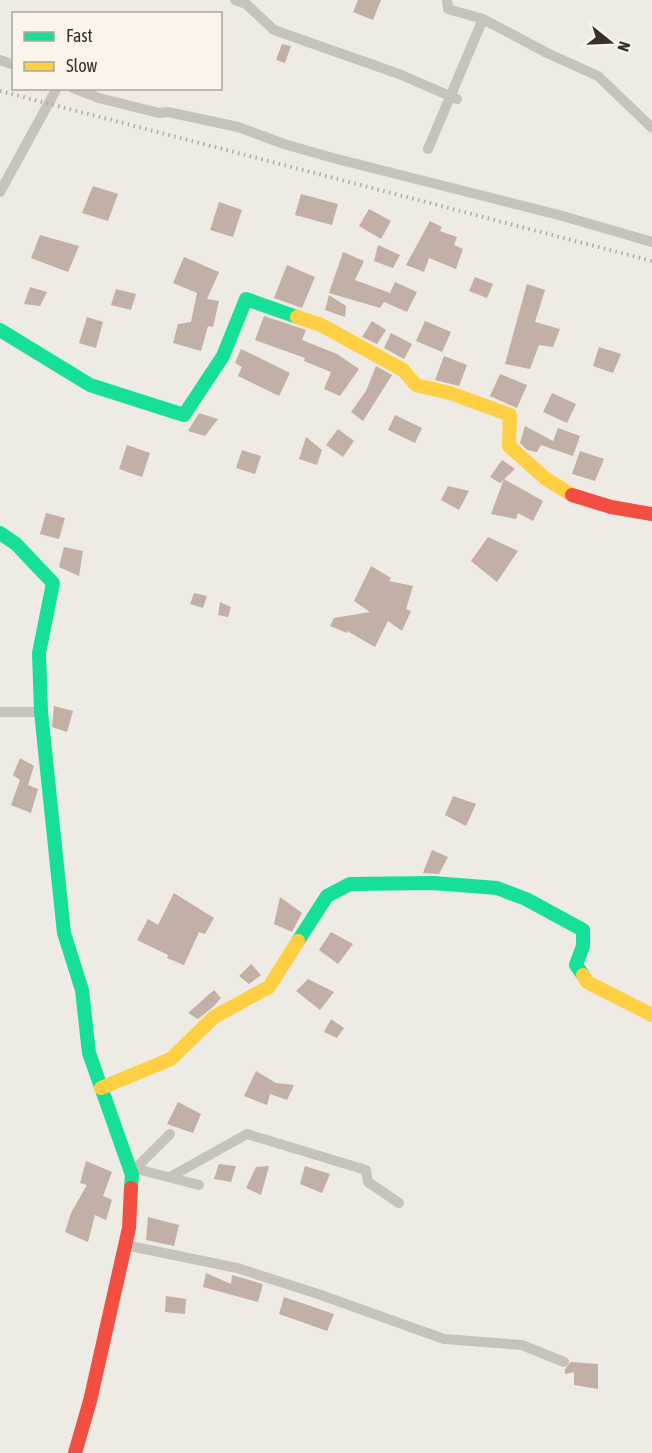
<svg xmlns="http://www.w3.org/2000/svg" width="652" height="1453" font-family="'Asap Condensed',sans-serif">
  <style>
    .building { fill: #c2afa5 }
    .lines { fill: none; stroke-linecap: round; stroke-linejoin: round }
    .street { stroke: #c8c2bc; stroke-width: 10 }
    .fast { stroke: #16e098; stroke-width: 14 }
    .slow { stroke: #ffcf43; stroke-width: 14 }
    .jam { stroke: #f24e42; stroke-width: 14 }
    .rail { stroke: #b0aba6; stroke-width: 4; stroke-dasharray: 1.5 4.5; stroke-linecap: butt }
  </style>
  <rect width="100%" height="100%" fill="#eeeae4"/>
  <!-- building -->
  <path class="building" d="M 358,0 L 381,0 L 373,20 L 353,12 Z
    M 282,44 L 291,46 L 285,63 L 276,60 Z
    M 93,186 L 118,194 L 108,221 L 82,213 Z
    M 301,194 L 338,204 L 332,225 L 295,215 Z
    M 219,202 L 242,210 L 233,237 L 210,230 Z
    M 369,209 L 391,221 L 381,239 L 359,226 Z
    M 430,221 L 442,227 L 440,231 L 457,237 L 454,245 L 463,249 L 456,269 L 429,258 L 424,272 L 406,265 Z
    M 40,235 L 79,246 L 68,272 L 31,258 Z
    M 378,245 L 400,255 L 393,268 L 374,261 Z
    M 343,252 L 364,261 L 355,280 L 390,293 L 395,282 L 417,292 L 407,312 L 384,302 L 380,308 L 329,293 Z
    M 184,257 L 219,272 L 207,299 L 219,301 L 213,327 L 208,326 L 201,351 L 173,343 L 178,324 L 191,322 L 197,293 L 173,283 Z
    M 287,265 L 315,277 L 302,308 L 274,298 Z
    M 475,277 L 493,284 L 487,298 L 469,291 Z
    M 527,284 L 545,290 L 535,322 L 560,329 L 553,347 L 539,345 L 530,369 L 505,364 Z
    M 30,287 L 47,292 L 40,306 L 24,304 Z
    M 116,289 L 136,294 L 131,310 L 111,305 Z
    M 329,295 L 346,306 L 345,317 L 325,310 Z
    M 264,316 L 306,330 L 302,340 L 337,354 L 359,369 L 340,396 L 324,389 L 331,372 L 304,361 L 305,358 L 255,340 Z
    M 87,317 L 103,322 L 96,348 L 79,343 Z
    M 372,321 L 386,330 L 377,344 L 362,337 Z
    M 425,321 L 451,332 L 442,352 L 416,341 Z
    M 391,333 L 412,344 L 404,359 L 384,348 Z
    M 599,347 L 621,354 L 613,373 L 593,366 Z
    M 241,349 L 290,373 L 279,396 L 238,376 L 242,367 L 235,363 Z
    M 444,356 L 467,365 L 459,386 L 435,380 Z
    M 376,366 L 392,375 L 363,421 L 351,412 L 366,391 Z
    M 500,374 L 527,385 L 517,408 L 490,396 Z
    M 552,393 L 576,404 L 567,423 L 543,412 Z
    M 199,413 L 218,419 L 205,436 L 188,431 Z
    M 395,415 L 422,428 L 415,443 L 388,430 Z
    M 525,426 L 553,441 L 558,428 L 580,436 L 573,456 L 541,445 L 537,452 L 527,450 L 520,443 Z
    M 338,429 L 354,441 L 343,457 L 326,445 Z
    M 306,437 L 322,450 L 317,465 L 299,459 Z
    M 127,445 L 150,453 L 142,477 L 119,469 Z
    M 242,450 L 261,456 L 255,474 L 236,468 Z
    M 580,451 L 604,459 L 595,481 L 572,474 Z
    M 502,460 L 515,469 L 500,483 L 490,477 Z
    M 504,479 L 543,501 L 533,521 L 518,513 L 516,519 L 491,514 Z
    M 448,486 L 469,491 L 459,510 L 441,500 Z
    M 46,513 L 65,518 L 59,539 L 40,534 Z
    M 488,537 L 518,551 L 497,582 L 471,561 Z
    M 64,547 L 83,551 L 79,576 L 59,567 Z
    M 371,566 L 391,578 L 389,581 L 413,586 L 406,609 L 411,611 L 402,631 L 388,621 L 375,647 L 347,631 L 347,633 L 330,626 L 334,618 L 370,612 L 354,601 Z
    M 194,593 L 207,596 L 203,608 L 190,604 Z
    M 220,602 L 231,607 L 228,617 L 218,615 Z
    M 54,706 L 73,711 L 67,732 L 52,727 Z
    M 20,758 L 34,766 L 28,785 L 38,789 L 31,813 L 11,805 L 20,780 L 13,775 Z
    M 453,796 L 476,804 L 466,826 L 445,815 Z
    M 432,850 L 448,857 L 439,874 L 423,873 Z
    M 174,893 L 214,918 L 205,934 L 199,932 L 184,965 L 167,958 L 168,955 L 137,940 L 148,919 L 158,925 Z
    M 280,897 L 302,913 L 292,932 L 274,924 Z
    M 331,932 L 353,944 L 338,964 L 319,950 Z
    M 251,964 L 261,975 L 249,984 L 239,976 Z
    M 308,979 L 334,992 L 320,1010 L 296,991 Z
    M 214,990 L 221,998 L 214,1006 L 198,1019 L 188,1013 Z
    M 331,1019 L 344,1028 L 337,1038 L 324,1032 Z
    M 256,1071 L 276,1083 L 294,1085 L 287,1100 L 270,1094 L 267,1105 L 244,1096 Z
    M 178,1102 L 201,1114 L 193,1133 L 167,1124 Z
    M 86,1161 L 112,1172 L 103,1196 L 112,1200 L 106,1220 L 95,1215 L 88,1242 L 65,1232 L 71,1213 L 87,1185 L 80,1183 Z
    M 219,1164 L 236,1166 L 231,1182 L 214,1179 Z
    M 269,1166 L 261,1195 L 246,1188 L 256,1167 Z
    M 305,1166 L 330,1174 L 322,1193 L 300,1184 Z
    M 148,1217 L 179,1225 L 174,1246 L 146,1240 Z
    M 206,1273 L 231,1284 L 232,1275 L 263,1284 L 258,1302 L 203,1287 Z
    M 166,1296 L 186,1299 L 185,1314 L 165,1312 Z
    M 284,1297 L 334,1314 L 327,1331 L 279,1314 Z
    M 571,1362 L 598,1364 L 598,1389 L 574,1385 L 574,1372 L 565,1374 L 565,1369 Z"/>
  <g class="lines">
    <!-- street -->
    <path class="street" d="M 235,0 L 246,4 L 274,30 L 399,74 L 457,99
      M 447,0 L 448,9 L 483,19 L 547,53 L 598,76 L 652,128
      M 0,60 L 14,65
      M 73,88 L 99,98 L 159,113 L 168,112 L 238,127 L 284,144 L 333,158 L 559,215 L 652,242
      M 428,149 L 483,19
      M 0,192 L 57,88
      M 0,712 L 41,712
      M 129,1167 L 199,1185
      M 135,1169 L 170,1134
      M 170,1177 L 247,1134 L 366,1170 L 368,1182 L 399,1203
      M 125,1245 L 237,1268 L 318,1294 L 444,1339 L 522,1345 L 564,1362"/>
    <!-- fast -->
    <path class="fast" d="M 0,330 L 90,385 L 184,415 L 223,356 L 246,299 L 297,317
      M 0,533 L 16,544 L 53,583 L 39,653 L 41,712 L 64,933 L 82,990 L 89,1053 L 132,1175 L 131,1188
      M 298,941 L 327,896 L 350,884 L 433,883 L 497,888 L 526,899 L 583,930 L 583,946 L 576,965 L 583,975"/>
    <!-- slow -->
    <path class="slow" d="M 297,317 L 321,325 L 403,370 L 416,385 L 450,393 L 510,415 L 509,446 L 546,479 L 572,495
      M 583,975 L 587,982 L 652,1015
      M 101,1088 L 171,1059 L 214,1017 L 269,987 L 298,941"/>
    <!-- jam -->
    <path class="jam" d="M 572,495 L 611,507 L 652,514
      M 75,1453 L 90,1401 L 129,1228 L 131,1188"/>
    <!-- rail -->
    <path class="rail" d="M 0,91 L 652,261"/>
  </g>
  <!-- legend -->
  <rect x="12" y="12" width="210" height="78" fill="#faf4eb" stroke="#ada59e" stroke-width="1.5"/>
  <rect x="24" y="32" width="30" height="9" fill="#16e098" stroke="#ada59e" stroke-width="1.5"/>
  <text x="66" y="42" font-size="18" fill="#392f2a">Fast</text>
  <rect x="24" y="62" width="30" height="9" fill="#ffcf43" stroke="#ada59e" stroke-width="1.5"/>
  <text x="66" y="72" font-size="18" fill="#392f2a">Slow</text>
  <!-- north arrow -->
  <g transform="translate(610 42) rotate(108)" stroke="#faf4eb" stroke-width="4.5" paint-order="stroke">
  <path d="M0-4.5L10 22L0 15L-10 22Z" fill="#392f2a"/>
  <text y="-9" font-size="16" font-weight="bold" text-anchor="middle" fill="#392f2a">N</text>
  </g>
</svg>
